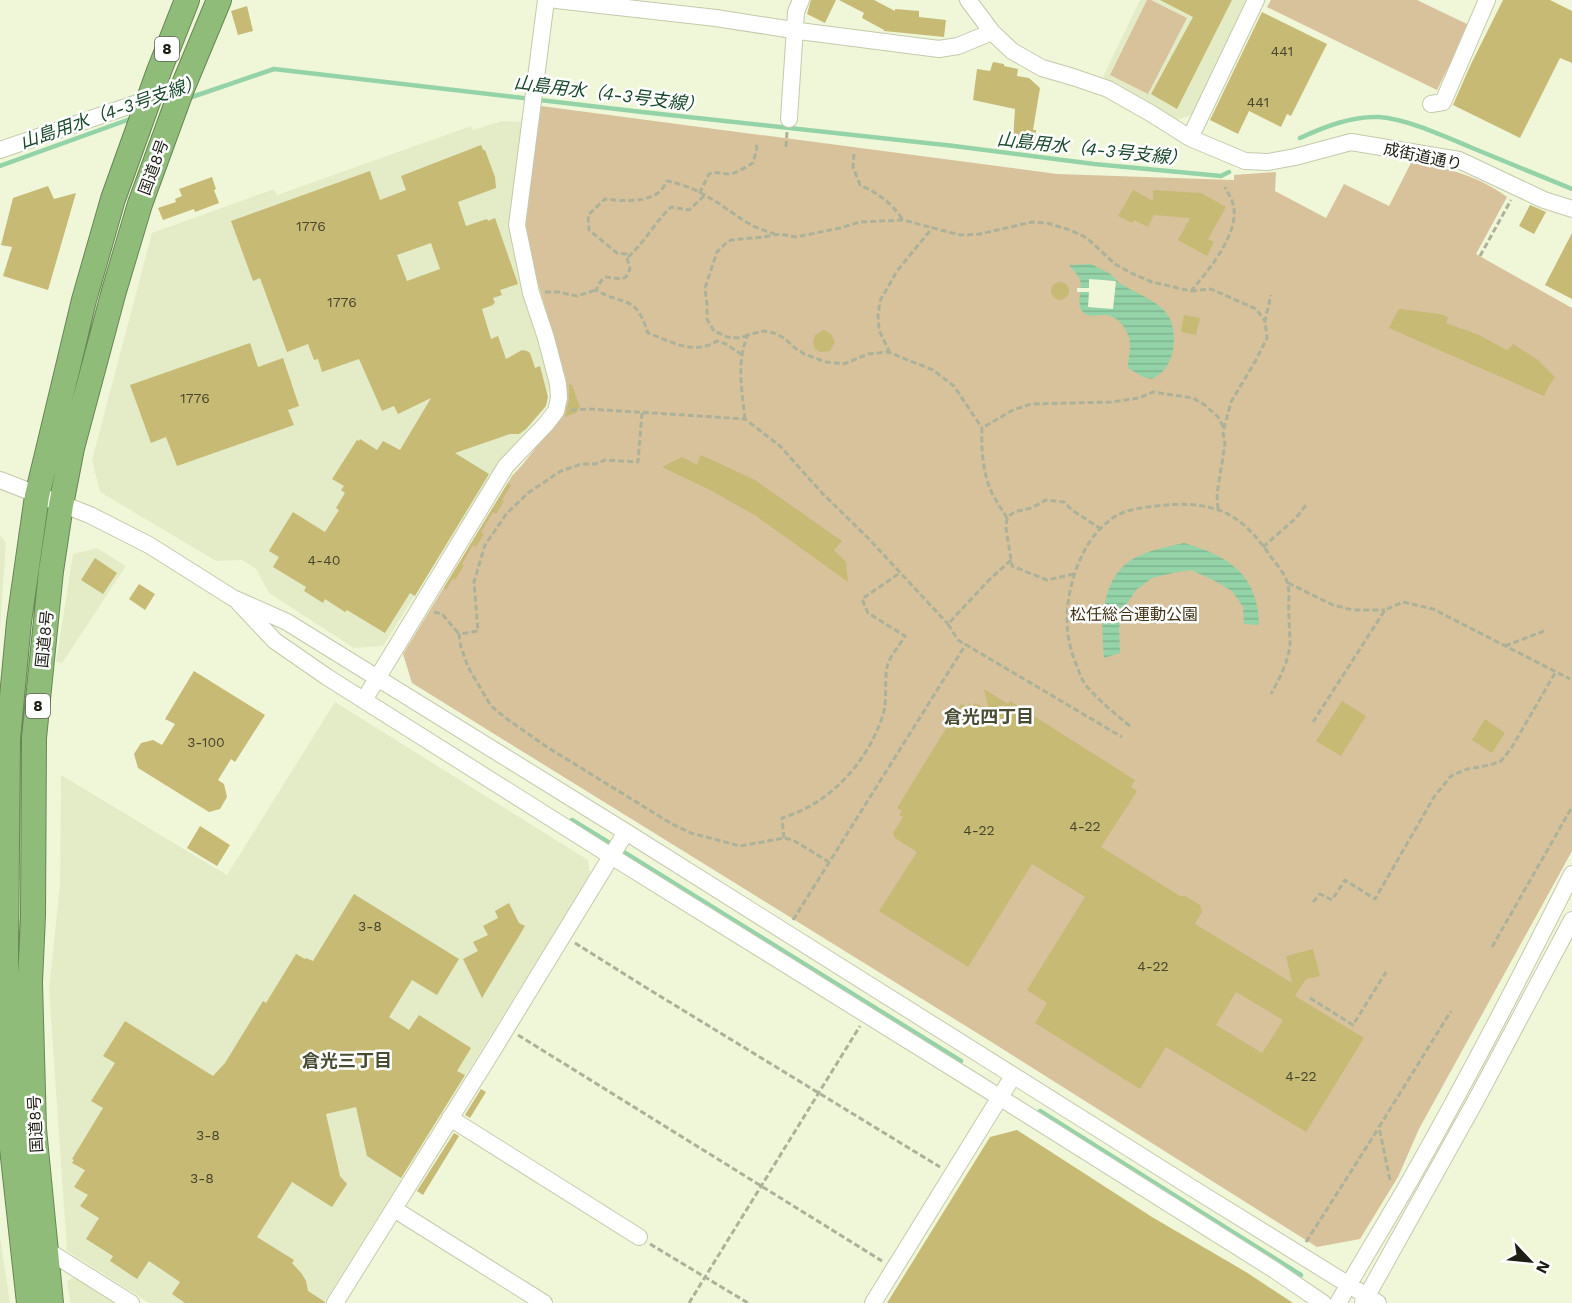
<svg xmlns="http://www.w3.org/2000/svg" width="1572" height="1303" font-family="'Work Sans','Noto Sans JP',sans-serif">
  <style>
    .built { fill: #e4ecc7 }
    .green { fill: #d8c29c }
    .water { fill: url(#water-rules) }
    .pier { fill: #f0f7d9 }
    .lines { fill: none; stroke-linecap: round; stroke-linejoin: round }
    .stream { stroke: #93d3a7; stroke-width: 4.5 }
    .building { fill: #c6ba75; fill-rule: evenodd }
    .minor-casing { stroke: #c3caac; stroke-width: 18 }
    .highway-casing { stroke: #678656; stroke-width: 26 }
    .path { stroke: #acb29a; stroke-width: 3; stroke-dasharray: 6 3; stroke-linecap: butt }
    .minor { stroke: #fff; stroke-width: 16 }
    .highway { stroke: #8fbd79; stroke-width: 24 }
    .labels { text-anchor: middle; stroke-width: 5; stroke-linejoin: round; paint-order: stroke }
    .number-label { font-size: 14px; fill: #47462c }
    .shield { fill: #fff; stroke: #61625a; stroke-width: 1.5 }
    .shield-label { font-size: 15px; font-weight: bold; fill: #1d1f14 }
    .street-label { font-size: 16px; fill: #1d1f14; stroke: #fff }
    .park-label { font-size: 16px; fill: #413216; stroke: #fff }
    .water-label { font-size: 18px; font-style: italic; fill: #19492c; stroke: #fff }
    .neighbourhood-label { font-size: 18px; font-weight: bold; fill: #474c33; stroke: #fff }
  </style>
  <defs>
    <pattern id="water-rules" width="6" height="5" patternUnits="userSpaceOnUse" patternTransform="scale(1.5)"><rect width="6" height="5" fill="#93d3a7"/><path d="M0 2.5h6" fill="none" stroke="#7eb58f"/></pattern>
  </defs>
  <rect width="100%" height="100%" fill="#f0f7d9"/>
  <!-- built -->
  <path class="built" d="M 1140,0 L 1246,0 L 1191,115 L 1177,120 L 1103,77 Z
    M 502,121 L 524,122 L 511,228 L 551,381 L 544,410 L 499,462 L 383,646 L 354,648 L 269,593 L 256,569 L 242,560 L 216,561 L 100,492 L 92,460 L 152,233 L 274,189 L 277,195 L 471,126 L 473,130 Z
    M 0,535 L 6,543 L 0,629 Z
    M 97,548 L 126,566 L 62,663 L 56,662 L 73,554 Z
    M 335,702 L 588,860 L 590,876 L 324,1303 L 149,1303 L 67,1251 L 49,990 L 60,884 L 61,775 L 227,875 Z
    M 0,1236 L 10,1303 L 0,1303 Z
    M 77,1276 L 119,1303 L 70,1303 L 67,1281 Z"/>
  <!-- green -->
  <path class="green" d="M 1147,0 L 1151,0 L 1187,18 L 1148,94 L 1110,75 Z
    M 1271,0 L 1417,0 L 1469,25 L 1437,90 L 1267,7 Z
    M 541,106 L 1057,174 L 1234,180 L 1234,175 L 1276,172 L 1275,191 L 1326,218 L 1344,184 L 1389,206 L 1412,161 C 1448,169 1477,175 1507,197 L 1476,254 L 1572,308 L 1572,851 L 1419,1129 L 1398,1177 L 1360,1239 L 1317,1247 L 990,1041 L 412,683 L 403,654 L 512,476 L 523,464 L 564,412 L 566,379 L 526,243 L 524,222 Z"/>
  <!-- water -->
  <path class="water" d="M 1091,264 C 1096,267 1102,269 1107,272 C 1113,275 1116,281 1121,284 C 1153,303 1179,306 1173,350 C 1170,364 1164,373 1152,379 L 1143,377 L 1128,368 C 1128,360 1130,353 1130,345 C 1130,331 1117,313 1101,315 C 1095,316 1088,317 1083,312 C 1075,304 1083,290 1080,280 C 1078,275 1072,269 1069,265 Z
    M 1184,543 C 1227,555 1259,575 1259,625 L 1244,624 L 1243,607 L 1232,591 L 1213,580 L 1191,570 L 1173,573 L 1152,578 L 1136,590 L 1122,611 L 1119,628 L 1120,653 L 1104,658 C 1101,627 1100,584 1127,563 C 1143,551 1165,547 1184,543 Z"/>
  <!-- pier -->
  <path class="pier" d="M 1089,279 L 1116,281 L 1113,309 L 1088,307 L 1089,292 L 1077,292 L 1077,288 L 1089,288 Z"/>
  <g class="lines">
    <!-- stream -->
    <path class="stream" d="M 186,99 L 274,69 L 642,112 L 954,146 L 1094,164 L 1221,176 L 1229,172
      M 1300,138 C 1324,127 1351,116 1379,117 C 1407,119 1444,136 1470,147 C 1504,161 1538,175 1572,189
      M 0,166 L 133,118
      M 572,820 L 608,842
      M 622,851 L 961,1061
      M 1040,1111 L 1301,1275"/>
  </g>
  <!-- building -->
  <path class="building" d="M 811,0 L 836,0 L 825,23 L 807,14 Z
    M 839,0 L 874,0 L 895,11 L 895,9 L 919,11 L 919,17 L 946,20 L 944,37 L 884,31 L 884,30 L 862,18 L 864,13 Z
    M 1160,0 L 1232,0 L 1177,109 L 1151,94 L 1193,17 Z
    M 1503,0 L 1550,0 L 1572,11 L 1572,63 L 1560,58 L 1520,138 L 1453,105 L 1471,64 Z
    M 247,6 L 253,31 L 238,35 L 231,11 Z
    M 1262,12 L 1327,44 L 1291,116 L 1287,114 L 1281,127 L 1249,111 L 1238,134 L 1210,120 Z
    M 993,62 L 1004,64 L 1004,66 L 1018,69 L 1017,76 L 1029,78 L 1040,88 L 1033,130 L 1036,130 L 1035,142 L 1013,140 L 1015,109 L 973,100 L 977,69 L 990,71 Z
    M 481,145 L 483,150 L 485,150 L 495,177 L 496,188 L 458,202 L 466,226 L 487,219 L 488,221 L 495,218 L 518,284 L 500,290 L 502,295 L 493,298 L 495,303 L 493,304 L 493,305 L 482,309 L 491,339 L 498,336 L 506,359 L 522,350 L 527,351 L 530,353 L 535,368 L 540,366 L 548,397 L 546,406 L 526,429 L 519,434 L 510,434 L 455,453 L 489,474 L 415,596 L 410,593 L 385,633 L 347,610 L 345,612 L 325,599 L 323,603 L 304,591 L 306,587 L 273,567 L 279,557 L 269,551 L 293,512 L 325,532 L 339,510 L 336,508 L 345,493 L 341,490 L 344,486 L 332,479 L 357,440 L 359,441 L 360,439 L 377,450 L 383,441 L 400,450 L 431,398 L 398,414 L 394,406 L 382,411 L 359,359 L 322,372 L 318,359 L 314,360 L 308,344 L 287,352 L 260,278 L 253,281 L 231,221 L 370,171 L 380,200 L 406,190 L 401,176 ZM 431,243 L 440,269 L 407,281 L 397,255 Z
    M 212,177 L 216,189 L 214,190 L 219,203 L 195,212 L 194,209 L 163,220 L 158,208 L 176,202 L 175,199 L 182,196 L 179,189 Z
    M 48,186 L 54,199 L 76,193 L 48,290 L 3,276 L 12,247 L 1,245 L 13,198 Z
    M 1133,190 L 1153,201 L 1153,190 L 1201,193 L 1226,207 L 1208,239 L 1214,242 L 1207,256 L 1178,240 L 1190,218 L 1154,215 L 1148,227 L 1134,220 L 1132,223 L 1118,216 Z
    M 1530,205 L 1546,212 L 1534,234 L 1519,226 Z
    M 1572,233 L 1572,299 L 1545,285 Z
    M1051 291a9 9 0 1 1 18 0a9 9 0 1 1-18 0Z
    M 1400,309 L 1440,314 L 1448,317 L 1446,323 L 1479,335 L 1507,350 L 1513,344 L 1538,360 L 1555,377 L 1550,384 L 1544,396 L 1389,328 L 1398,310 Z
    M 1184,315 L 1200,318 L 1196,335 L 1181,332 Z
    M 824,330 L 831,334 L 835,342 L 830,351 L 820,352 L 815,349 L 813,342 L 815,335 Z
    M 250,343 L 258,367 L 283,358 L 299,406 L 288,410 L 294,425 L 177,466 L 166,437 L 151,443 L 130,385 Z
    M 569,384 L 572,385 L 580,407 L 576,413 L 565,417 L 569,400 Z
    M 701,455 L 755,480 L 842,541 L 834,550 L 846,562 L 848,582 L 756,516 L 710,490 L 662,467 L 682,457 L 697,465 Z
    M 508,483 L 511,485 L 502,500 L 504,501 L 496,514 L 493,512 L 481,532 L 484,534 L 476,547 L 473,545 L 462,564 L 464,566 L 455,580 L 453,578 L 446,590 L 444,588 Z
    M 95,558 L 117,573 L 103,594 L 81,580 Z
    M 139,584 L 155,594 L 145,610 L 129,599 Z
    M 194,671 L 265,715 L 235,762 L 231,759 L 218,780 L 224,784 L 227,797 L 220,809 L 209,812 L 138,768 L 134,754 L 141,743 L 153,740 L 162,745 L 175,724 L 165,719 Z
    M 984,689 L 1008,704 L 1010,701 L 1135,780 L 1131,787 L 1137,791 L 1101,847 L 1180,896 L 1185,896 L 1200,905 L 1202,912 L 1195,924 L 1292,983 L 1286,956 L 1313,949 L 1320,976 L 1306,979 L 1295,996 L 1364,1038 L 1306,1132 L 1166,1047 L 1140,1089 L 1035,1023 L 1047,1003 L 1027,990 L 1085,897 L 1032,864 L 968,967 L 879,911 L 917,852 L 895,838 L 893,833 L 903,817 L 899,815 L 902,811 L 897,808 L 961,704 L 967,707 L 969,703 L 973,706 L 975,703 L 989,710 ZM 1236,992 L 1283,1020 L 1262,1053 L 1216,1025 Z
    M 1342,701 L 1366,716 L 1341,756 L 1316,741 Z
    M 1485,719 L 1505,733 L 1492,753 L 1472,740 Z
    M 200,826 L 230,845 L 217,866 L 187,848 Z
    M 354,894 L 459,959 L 437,995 L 412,980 L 389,1017 L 409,1030 L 419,1015 L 471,1048 L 457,1071 L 465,1075 L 401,1178 L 367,1156 L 356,1107 L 326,1114 L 340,1176 L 347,1184 L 332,1207 L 292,1182 L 257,1237 L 294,1260 L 292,1263 L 302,1274 L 306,1281 L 308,1291 L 325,1302 L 325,1303 L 185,1303 L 172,1294 L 180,1282 L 149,1261 L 137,1279 L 110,1261 L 113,1256 L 86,1239 L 99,1218 L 80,1206 L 88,1195 L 74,1187 L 85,1170 L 72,1163 L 74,1160 L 72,1159 L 103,1108 L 91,1101 L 115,1063 L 103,1056 L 125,1021 L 213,1076 L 225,1063 L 263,1001 L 266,1003 L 296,954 L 305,959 L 306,958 L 313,961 Z
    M 509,903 L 519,923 L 525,926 L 482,998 L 463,959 L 478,951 L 473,942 L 488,935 L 483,926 L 498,918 L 495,911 Z
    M 481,1089 L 486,1092 L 470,1118 L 465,1115 Z
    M 1017,1130 L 1152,1217 L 1246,1272 L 1293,1303 L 887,1303 L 990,1137 Z
    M 454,1133 L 459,1136 L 423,1195 L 417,1191 Z"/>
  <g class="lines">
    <!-- minor casing -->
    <g class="minor-casing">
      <path id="minor" d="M 556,0 L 716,18 L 799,31 L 939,49 L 958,46 L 992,32
        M 968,0 L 992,32 L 1012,51 L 1042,68 L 1073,77 L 1108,89 L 1152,114 L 1190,138 L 1245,161 L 1268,162 L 1295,157 L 1351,142 L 1459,160 L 1544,200 L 1572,209
        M 1431,104 L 1443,102 L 1487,0
        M 789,119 L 796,12 L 801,0
        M 1190,138 L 1256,0
        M 0,150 L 149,99
        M 0,480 L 90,515 L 149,545 L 233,598 L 287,622 L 626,832 L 1189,1186 L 1378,1303
        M 239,603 L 275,641 L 327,677 L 611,856 L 972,1080 L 1273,1269 L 1323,1303
        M 364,700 L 506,466 L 546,424 L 556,411 L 559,398 L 558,384 L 546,338 L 531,293 L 517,225 L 546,0
        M 450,1118 L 639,1237
        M 394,1209 L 544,1303
        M 45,1249 L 131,1303
        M 335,1303 L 493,1050 L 626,832
        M 873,1303 L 1013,1076
        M 1338,1303 C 1362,1261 1388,1219 1412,1177 C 1468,1078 1521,976 1572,874
        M 1363,1303 L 1475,1102 L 1572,920"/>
    </g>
    <!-- highway casing -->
    <g class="highway-casing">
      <path id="highway" d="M 29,1303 L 10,1130 L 6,956 L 8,739 L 19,622 L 37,496 L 84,300 L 113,199 L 159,71 L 187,0
        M 51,1303 L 34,1129 L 30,982 L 33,916 L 34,738 L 51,571 L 61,505 L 72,448 L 114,291 L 140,204 L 182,89 L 219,0"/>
    </g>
    <!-- path -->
    <path class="path" d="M 786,147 L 787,132
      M 854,154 L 853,167 L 860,185 C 879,194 891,202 903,220
      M 699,191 L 700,192 L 709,174 C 719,171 722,174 729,174 C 737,173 746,167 753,163 L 757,148 L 756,144
      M 1480,256 L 1511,200
      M 628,257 C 645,242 655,222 671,207 L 689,210 L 705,195
      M 1191,291 L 1211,289 L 1256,309 L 1265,321
      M 545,292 L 558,292 L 577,296 L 596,290
      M 748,335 L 740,338 L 727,337 L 714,331 L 707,319 L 707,305 L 705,288 L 717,252 L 725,244 L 731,240 L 763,237 L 780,234 L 796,237 L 840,228 L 860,222 L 903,220 L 960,235 L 980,234 L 1032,222 L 1047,223 L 1070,230 L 1087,238 L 1115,264 L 1133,274 L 1152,282 L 1191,291 C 1208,271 1241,232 1233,204 C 1232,199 1228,193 1225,187
      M 890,353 L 879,330 L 878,316 L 880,301 L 897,271 L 933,227
      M 742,355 L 726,344 L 717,341 C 694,356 670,341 648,333 C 635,293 625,307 596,290 L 601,281 L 606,277 L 621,279 L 626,277 L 630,269 L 626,254 L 617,253 L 589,230 L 588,215 L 605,199 C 621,201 644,203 658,193 C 662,190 665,185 667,181 C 702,188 719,205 748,223 C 756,228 766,231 775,234
      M 571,410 L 590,409 L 745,419 L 780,446 L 822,493 L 868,538 L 948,624
      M 642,413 L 638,462 L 605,460 L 595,464 L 581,464 L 561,471 L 528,493 L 507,513 L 485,545 L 474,582 L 478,631 L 459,634 L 461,647 L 468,667 L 491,706 L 507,719 L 547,747 L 672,824 L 691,833 L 740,846 L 784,838 L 793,840 L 829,862
      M 745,419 C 742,392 736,360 748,335 L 763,331 L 774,333 L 784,338 L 795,348 L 804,354 L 826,362 L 844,364 L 868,354 L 888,352 L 933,370 L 954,386 L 982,428
      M 1218,509 L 1217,494 L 1225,444 L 1223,433 L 1224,428 L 1231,402 L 1256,360 L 1267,338 L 1265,321 L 1271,295
      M 1007,518 C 1003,511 998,504 994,497 C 983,477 981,450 982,428 L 1013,410 L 1031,404 L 1111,402 L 1139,398 L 1153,392 L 1193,398 L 1205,405 L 1218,417 L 1224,428
      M 1263,547 L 1296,518 L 1306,505
      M 1011,560 L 989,580 L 948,624 L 958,640 L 1122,737
      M 1074,574 L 1047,580 L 1012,566 L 1006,528 L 1007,518 L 1014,512 L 1031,508 L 1046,500 L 1064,502 L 1072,510 L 1101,529
      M 1288,583 L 1333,605 L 1353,610 L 1385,610
      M 434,612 L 442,614 L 459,634
      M 1505,646 L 1544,631
      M 1313,722 L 1385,610 L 1403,602 L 1433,609 L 1570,679
      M 1130,726 C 1116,715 1102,703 1090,690 C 1083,683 1080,675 1077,666 C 1066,642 1065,617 1070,591 C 1076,564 1087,538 1109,521 C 1121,510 1140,508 1156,506 C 1209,500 1238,509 1269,554 C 1275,563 1286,574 1288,585 C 1290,595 1288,606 1289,616 C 1289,625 1290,635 1290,644 C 1289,660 1279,680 1271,694
      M 784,838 L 782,818 C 829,804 866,764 882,718 C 888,702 884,683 887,667 C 889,657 900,645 905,636 L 868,613 L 862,599 L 900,573
      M 1313,902 L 1320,894 L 1332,900 L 1345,880 L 1375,899 L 1434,797 L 1451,776 L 1467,769 L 1490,765 L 1501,761 L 1512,747 L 1555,673
      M 793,920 L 966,644
      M 575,943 L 645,987 L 940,1167
      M 1492,947 L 1572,807
      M 1310,998 L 1353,1025 L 1386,972
      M 518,1035 L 882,1261
      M 1390,1180 L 1379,1127 L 1451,1011
      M 1306,1242 L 1378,1129
      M 650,1244 L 748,1303
      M 689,1303 L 860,1026"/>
    <!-- minor -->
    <use href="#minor" class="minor"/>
    <!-- highway -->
    <use href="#highway" class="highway"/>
  </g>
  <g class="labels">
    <!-- number labels -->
    <g class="number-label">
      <text x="1282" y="56">441</text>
      <text x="1258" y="107">441</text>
      <text x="311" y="231">1776</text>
      <text x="342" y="307">1776</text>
      <text x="195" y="403">1776</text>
      <text x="324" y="565">4-40</text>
      <text x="206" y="747">3-100</text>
      <text x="1085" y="831">4-22</text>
      <text x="979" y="835">4-22</text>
      <text x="370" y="931">3-8</text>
      <text x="1153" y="971">4-22</text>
      <text x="1301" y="1081">4-22</text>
      <text x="208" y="1140">3-8</text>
      <text x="202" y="1183">3-8</text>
    </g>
    <!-- shield labels -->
    <g class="shield">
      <rect x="155" y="37" width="24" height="24" rx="4.5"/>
      <rect x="26" y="694" width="24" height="24" rx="4.5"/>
    </g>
    <g class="shield-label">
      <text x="167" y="54">8</text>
      <text x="38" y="711">8</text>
    </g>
    <!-- street labels -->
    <g class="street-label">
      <text transform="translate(1423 156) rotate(12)" y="6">成街道通り</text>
      <text transform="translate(153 167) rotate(-70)" y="6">国道8号</text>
      <text transform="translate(44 639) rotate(-84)" y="6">国道8号</text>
      <text transform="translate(35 1124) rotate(-93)" y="6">国道8号</text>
    </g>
    <!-- park labels -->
    <g class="park-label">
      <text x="1134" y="620">松任総合運動公園</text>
    </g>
    <!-- water labels -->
    <g class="water-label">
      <text transform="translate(609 94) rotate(7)" y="6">山島用水（4-3号支線）</text>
      <text transform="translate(111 112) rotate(-19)" y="6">山島用水（4-3号支線）</text>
      <text transform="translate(1092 149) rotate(6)" y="6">山島用水（4-3号支線）</text>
    </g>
    <!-- neighbourhood labels -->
    <g class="neighbourhood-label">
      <text x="989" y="723">倉光四丁目</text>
      <text x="347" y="1067">倉光三丁目</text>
    </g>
  </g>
  <!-- north arrow -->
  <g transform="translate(1530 1261) rotate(116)" stroke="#ffffff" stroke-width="4.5" paint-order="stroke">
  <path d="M0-4.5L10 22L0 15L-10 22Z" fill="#1d1f14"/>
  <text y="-9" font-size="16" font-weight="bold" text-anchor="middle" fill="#1d1f14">N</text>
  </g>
</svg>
